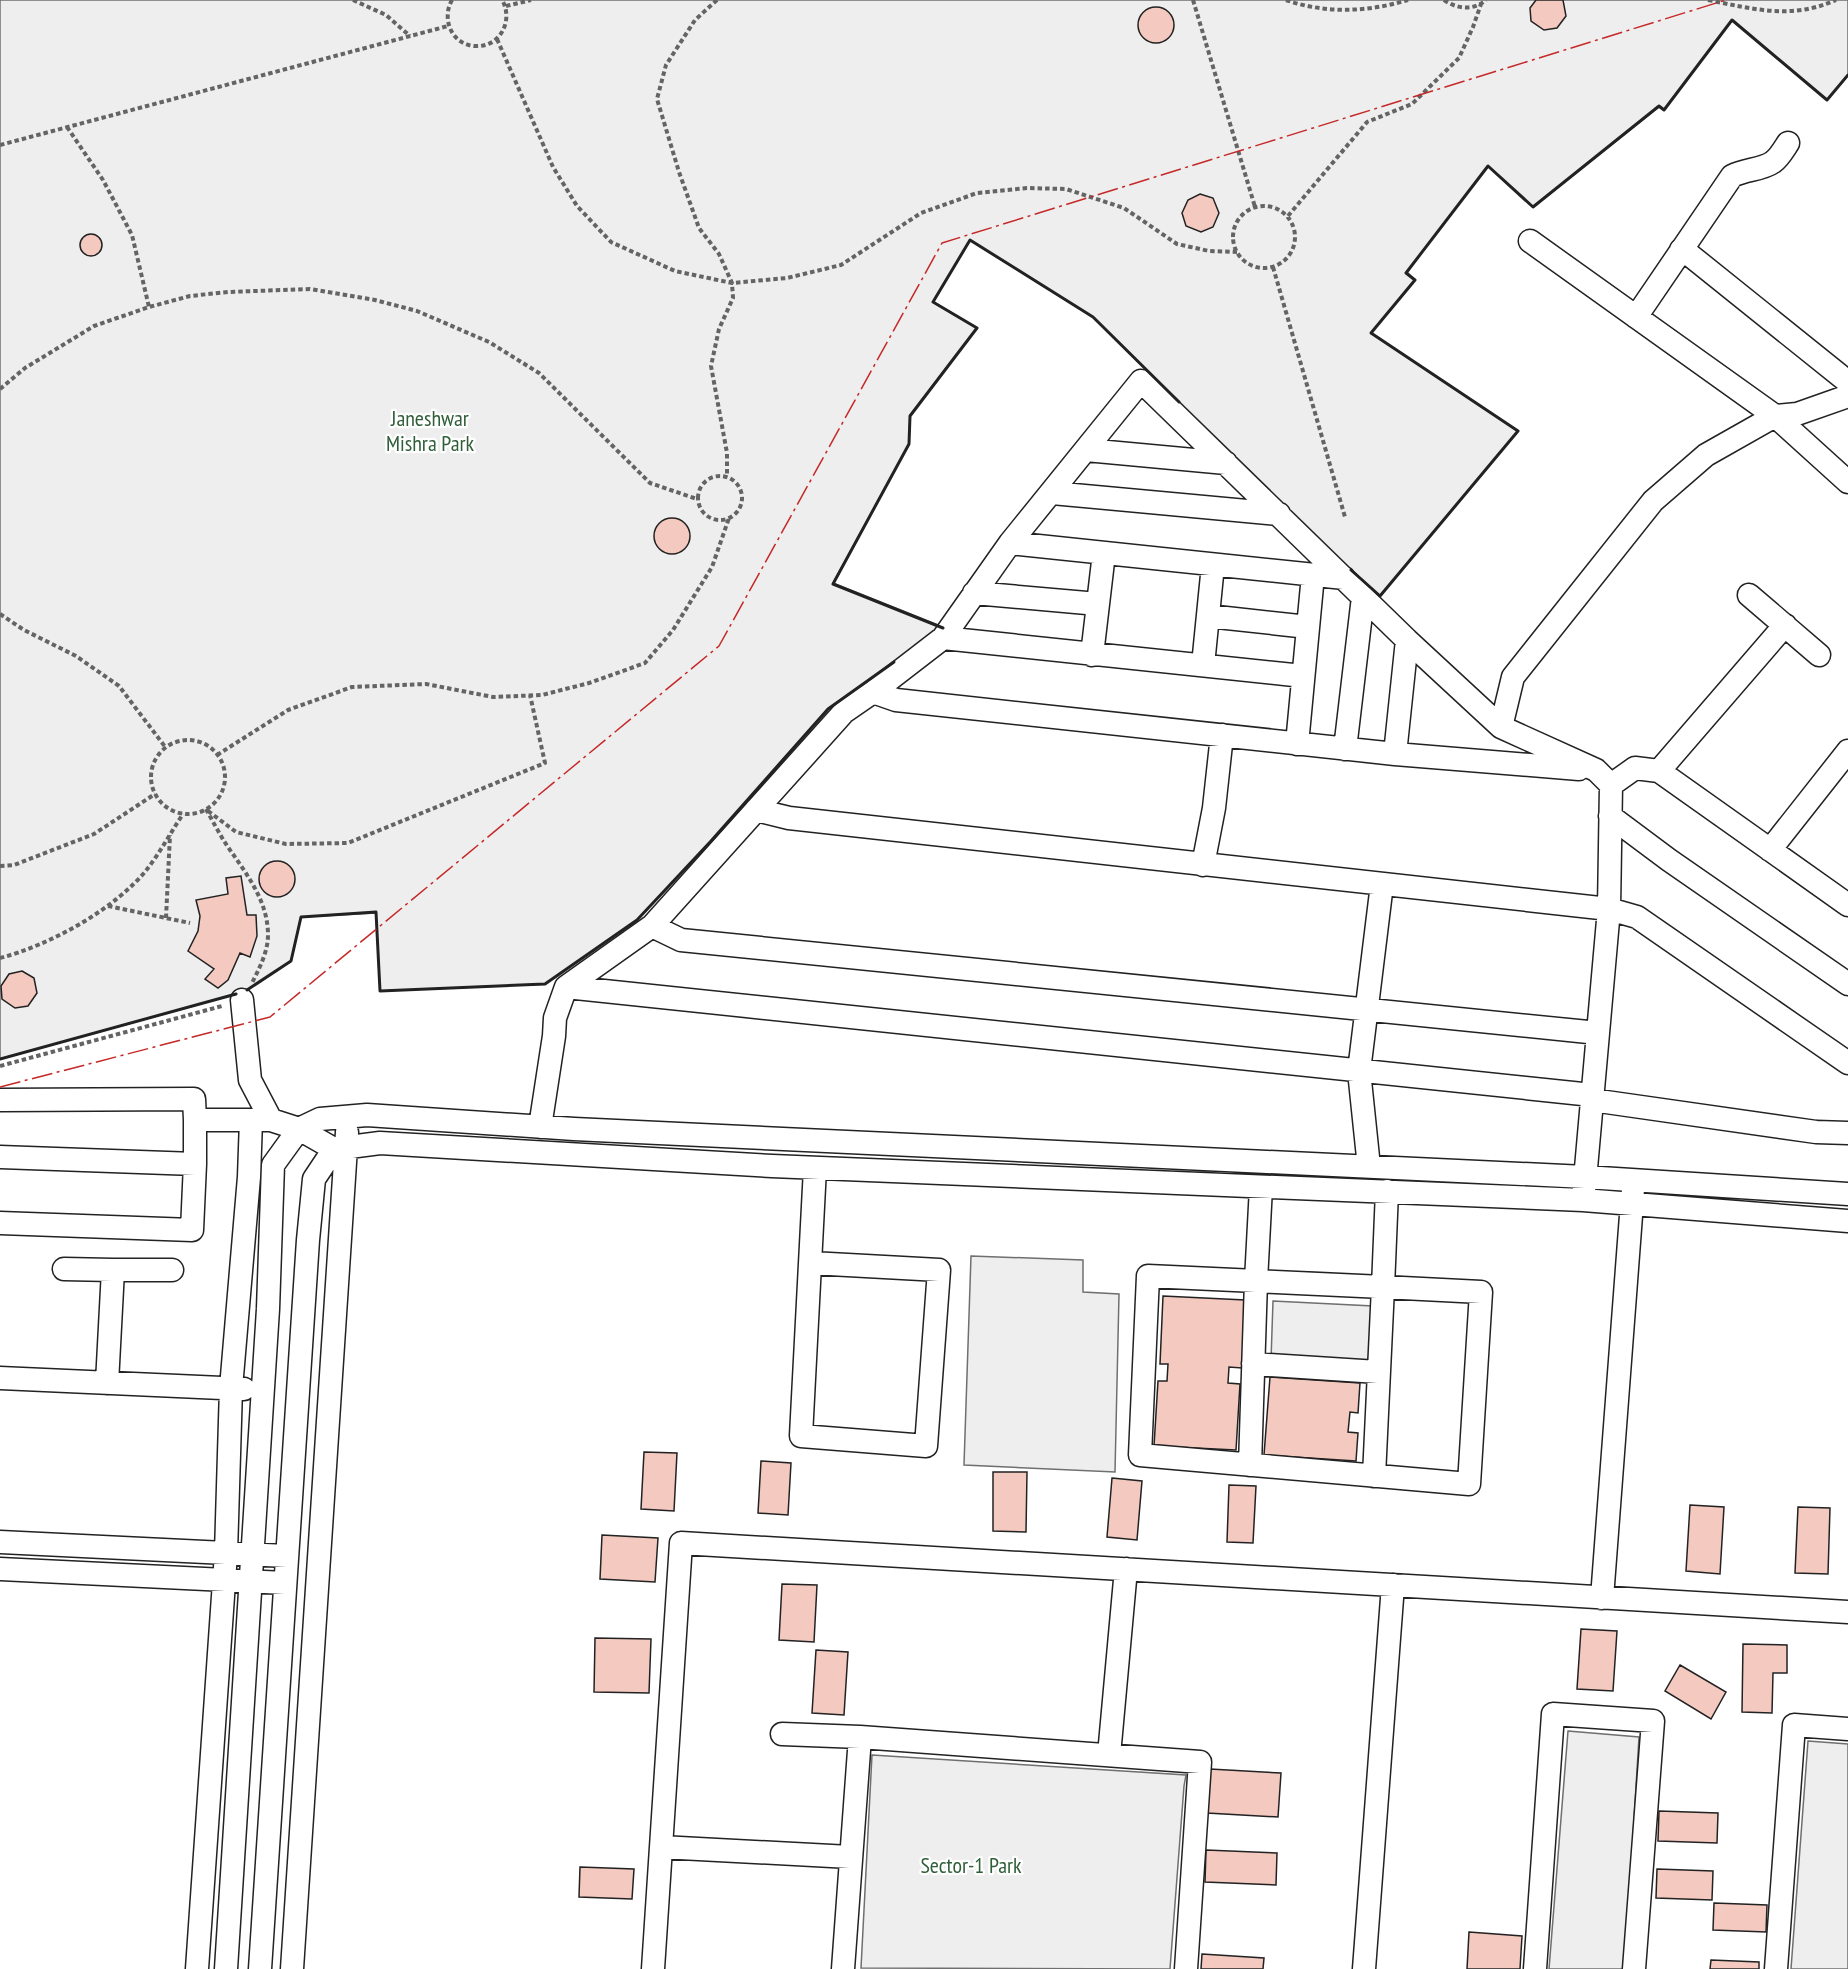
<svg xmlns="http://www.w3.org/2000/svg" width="1848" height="1969" font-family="'PT Sans Narrow',sans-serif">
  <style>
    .green { fill: #eee; stroke: #6f6f6f; stroke-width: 1.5 }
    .building { fill: #f3c9c0; stroke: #222; stroke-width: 1.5 }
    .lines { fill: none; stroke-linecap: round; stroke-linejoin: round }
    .minor-casing { stroke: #222; stroke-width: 25 }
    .path { stroke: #646464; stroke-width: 4; stroke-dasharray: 4.5 3; stroke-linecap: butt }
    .minor { stroke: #fff; stroke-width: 22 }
    .wall { stroke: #222; stroke-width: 3 }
    .power { stroke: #c62828; stroke-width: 1.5; stroke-dasharray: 21 4.5 3 4.5; stroke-linecap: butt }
    .labels { text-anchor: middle; stroke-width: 4.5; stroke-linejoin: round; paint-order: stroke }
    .park-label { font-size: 22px; fill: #2f5e38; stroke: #fff }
  </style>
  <rect width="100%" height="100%" fill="#fff"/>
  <!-- green -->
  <path class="green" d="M 0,0 L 1848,0 L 1848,75 L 1827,100 L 1732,20 L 1664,110 L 1659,107 L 1533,207 L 1488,166 L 1407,272 L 1415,280 L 1371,333 L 1518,431 L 1380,596 L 1308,530 L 1093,317 L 970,240 L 933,302 L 977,328 L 910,415 L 909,444 L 833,583 L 943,627 L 828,709 L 711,841 L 637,920 L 545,984 L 380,991 L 376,913 L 301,917 L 291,961 L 244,992 L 0,1059 Z
    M 971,1256 L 1083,1260 L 1083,1292 L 1119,1294 L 1115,1472 L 964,1465 Z
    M 1273,1301 L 1373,1306 L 1369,1365 L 1271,1360 Z
    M 1568,1731 L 1639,1737 L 1625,1969 L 1549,1969 Z
    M 1808,1741 L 1848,1744 L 1848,1969 L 1791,1969 Z
    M 872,1755 L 1186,1775 L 1184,1786 L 1170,1969 L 861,1968 Z"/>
  <!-- building -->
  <path class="building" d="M 1536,0 L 1563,0 L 1566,16 L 1557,28 L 1544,30 L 1531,21 L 1530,8 Z
    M1138 25a18 18 0 1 1 36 0a18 18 0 1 1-36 0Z
    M 1200,194 L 1213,198 L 1219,213 L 1213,227 L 1201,232 L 1186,226 L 1182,213 L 1188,200 Z
    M80 245a11 11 0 1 1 22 0a11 11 0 1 1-22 0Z
    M654 536a18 18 0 1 1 36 0a18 18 0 1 1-36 0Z
    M259 879a18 18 0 1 1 36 0a18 18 0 1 1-36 0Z
    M 241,876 L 247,915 L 256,915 L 257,936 L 250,957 L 240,953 L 228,980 L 218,988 L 205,979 L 214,969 L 188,951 L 198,931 L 200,916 L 196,900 L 228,894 L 226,878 Z
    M 22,971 L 34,978 L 37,993 L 28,1006 L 15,1008 L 2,999 L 1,986 L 9,974 Z
    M 1163,1296 L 1245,1300 L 1242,1368 L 1229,1367 L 1228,1383 L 1240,1384 L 1236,1450 L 1154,1446 L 1158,1381 L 1167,1381 L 1168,1364 L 1160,1364 Z
    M 1270,1377 L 1360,1383 L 1358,1413 L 1350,1412 L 1348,1432 L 1358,1433 L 1356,1461 L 1264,1455 Z
    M 644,1452 L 677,1453 L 674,1511 L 641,1509 Z
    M 761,1461 L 791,1463 L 788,1515 L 758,1513 Z
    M 993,1472 L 1027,1472 L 1026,1532 L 993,1531 Z
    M 1112,1478 L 1142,1481 L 1137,1540 L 1107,1537 Z
    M 1229,1485 L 1256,1486 L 1253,1543 L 1227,1542 Z
    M 1690,1505 L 1724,1507 L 1720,1574 L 1686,1571 Z
    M 1798,1507 L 1830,1508 L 1828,1574 L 1795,1573 Z
    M 602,1535 L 658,1538 L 655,1582 L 600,1579 Z
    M 782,1584 L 817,1585 L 814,1642 L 779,1640 Z
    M 1581,1629 L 1617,1631 L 1613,1691 L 1577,1689 Z
    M 595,1638 L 651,1639 L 649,1693 L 594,1692 Z
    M 1743,1644 L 1787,1645 L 1787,1673 L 1773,1673 L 1772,1713 L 1742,1712 Z
    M 816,1650 L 848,1652 L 844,1715 L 812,1713 Z
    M 1680,1665 L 1726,1692 L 1711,1719 L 1665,1691 Z
    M 1210,1769 L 1281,1773 L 1278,1817 L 1207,1813 Z
    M 1659,1811 L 1718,1813 L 1717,1843 L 1658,1841 Z
    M 1206,1850 L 1277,1853 L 1276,1885 L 1205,1882 Z
    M 580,1867 L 634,1869 L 632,1899 L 579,1897 Z
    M 1657,1869 L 1713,1871 L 1712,1900 L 1656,1898 Z
    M 1714,1903 L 1767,1905 L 1766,1932 L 1713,1930 Z
    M 1469,1932 L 1522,1936 L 1520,1969 L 1467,1969 Z
    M 1202,1954 L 1264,1958 L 1263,1969 L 1201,1969 Z
    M 1711,1960 L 1759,1962 L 1759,1969 L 1710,1969 Z"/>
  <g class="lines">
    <!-- minor casing -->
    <g class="minor-casing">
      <path id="minor" d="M 1530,241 L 1775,416 L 1848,482
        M 1681,250 L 1691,256 L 1848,382
        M 1636,317 L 1732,176 C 1746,169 1762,170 1773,162 C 1779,158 1784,149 1788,143
        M 1086,450 L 1226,463
        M 1052,493 L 1279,514
        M 1010,543 L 1344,578
        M 974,593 L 1098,604
        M 1749,595 L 1819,655
        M 1208,616 L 1308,627
        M 943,638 L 1303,676
        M 1092,655 L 1104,553
        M 1203,665 L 1213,565
        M 873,692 L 896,700 L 1395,754 L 1579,769
        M 1297,744 L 1313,575
        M 1345,749 L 1363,597
        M 1395,754 L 1407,640
        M 1659,771 L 1848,905
        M 1611,785 L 1635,768 L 1659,771 L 1785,625
        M 756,810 L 789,818 L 1609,909 L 1637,917 L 1848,1063
        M 1610,816 L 1669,860 L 1848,984
        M 1770,850 L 1848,751
        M 1203,865 L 1214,808 L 1222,735
        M 652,926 L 681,940 L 1598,1033
        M 566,987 L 1592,1095
        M 242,1000 L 250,1080 L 271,1120 L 299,1129 L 334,1149
        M 0,1100 L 194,1099 L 195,1120
        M 1592,1100 L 1816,1132 L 1848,1133
        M 540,1127 L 554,1036 L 555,1018 L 566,987 L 652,926 L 844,712 L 873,692 L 943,638 L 1010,543 L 1141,381 L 1407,640 L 1501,727
        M 0,1157 L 195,1164
        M 1369,1167 L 1359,1071 L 1382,884
        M 1261,1187 L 1256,1281 L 1148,1276 L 1140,1455 L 1469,1484 L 1481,1292 L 1383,1287 L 1387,1191
        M 1584,1191 L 1609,909 L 1611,785 L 1596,770 L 1501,727 L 1513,677 L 1653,501 L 1706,455 L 1775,416 L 1797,414 L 1848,396
        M 0,1223 L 192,1230 L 195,1164 L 195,1120 L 271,1120
        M 811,1263 L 939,1270 L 926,1446 L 801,1436 L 815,1168
        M 64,1269 L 113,1270 L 107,1383
        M 113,1270 L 172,1270
        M 1253,1364 L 1378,1372
        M 0,1378 L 244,1389
        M 1250,1465 L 1256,1281 L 1383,1287 L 1374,1476
        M 0,1542 L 287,1556
        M 0,1569 L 285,1583
        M 1602,1598 L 1633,1189
        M 782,1734 L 860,1737 L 1200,1762 L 1186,1969
        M 1109,1755 L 1126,1569
        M 661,1847 L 850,1857
        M 197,1969 L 226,1553 L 231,1388 L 249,1177 L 251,1120
        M 226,1969 L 268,1309 L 273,1165 L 299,1129 L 320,1119 L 367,1115 L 574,1129 L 1585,1177 L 1848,1194
        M 260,1969 L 308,1240 L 314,1179 L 334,1149 L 380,1143 L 772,1166 L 1583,1200 L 1848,1221
        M 292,1969 L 347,1132
        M 653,1969 L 681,1543 L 1848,1612
        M 843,1969 L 860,1737
        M 1364,1969 L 1393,1585
        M 1535,1969 L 1553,1714 L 1653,1721 L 1634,1969
        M 1776,1969 L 1794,1725 L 1848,1729"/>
    </g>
    <!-- path -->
    <path class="path" d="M 353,0 L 386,15 L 410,36
      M 452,0 C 441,19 452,45 475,46 C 500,48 514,20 502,0
      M 717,0 L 695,20 L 666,65 L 657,99 L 679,172 L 699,228 L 719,254 L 732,283 L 733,298 L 719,329 L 711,366 L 727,453 L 727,476
      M 1193,0 L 1255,207
      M 1286,0 C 1326,14 1368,12 1408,0
      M 1444,0 C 1457,9 1473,11 1486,0
      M 1708,0 C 1754,9 1791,20 1836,0
      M 506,6 L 531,0
      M 497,39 L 553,167 L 577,206 L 611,242 L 675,271 L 732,283 L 787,278 L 841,265 L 921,213 L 977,193 L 1027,188 L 1066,189 L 1124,208 L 1177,244 L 1209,251 L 1237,252
      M 67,127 L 103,180 L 132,235 L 149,307
      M 0,145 L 448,26
      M1233 237a31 31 0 1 1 62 0a31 31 0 1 1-62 0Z
      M 1288,216 L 1367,122 L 1412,104 L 1459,58 L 1473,27 L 1481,4
      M 1273,267 L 1345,517
      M 0,389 L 25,368 L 94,326 L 149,307 L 190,296 L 228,292 L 310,289 L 375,300 L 417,311 L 489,342 L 539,373 L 650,483 L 697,499
      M698 498a22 22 0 1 1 44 0a22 22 0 1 1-44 0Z
      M 0,614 L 24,630 L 76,656 L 119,686 L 166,748
      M151 777a37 37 0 1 1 74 0a37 37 0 1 1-74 0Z
      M 217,755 L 288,710 L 352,687 L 426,684 L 493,697 L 542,695 L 589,683 L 645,663 L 673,630 L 712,567 L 729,518
      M 206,809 C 212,820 218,831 224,841 C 243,870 268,898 268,935 C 268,952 259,969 252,983
      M 208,811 L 236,832 L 286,844 L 348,843 L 545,763 L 530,695
      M 0,866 L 14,865 L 94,834 L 155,794
      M 108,906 L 190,923
      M 166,918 L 170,835
      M 0,958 C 50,945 116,909 148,868 C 161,851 171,832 183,814
      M 0,1066 L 222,1006"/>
    <!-- minor -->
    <use href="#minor" class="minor"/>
    <!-- wall -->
    <path class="wall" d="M 1351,570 L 1380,596 L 1518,431 L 1371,333 L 1415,280 L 1406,273 L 1488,166 L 1533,207 L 1659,106 L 1664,110 L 1732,20 L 1827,100 L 1848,75
      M 943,628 L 833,584 L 909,444 L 910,416 L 977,328 L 933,302 L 970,240 L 1093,317 L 1179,402
      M 247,990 L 291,961 L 301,917 L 376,912 L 380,991 L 545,984 L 637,920 L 711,841 L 828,709 L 894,662
      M 0,1059 L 236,994"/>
    <!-- power -->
    <path class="power" d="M 0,1087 L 270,1017 L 719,646 L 942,243 L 1726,0"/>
  </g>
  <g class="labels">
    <!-- park labels -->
    <g class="park-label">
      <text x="430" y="426">Janeshwar<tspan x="430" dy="25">Mishra Park</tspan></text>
      <text x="971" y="1873">Sector-1 Park</text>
    </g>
  </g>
</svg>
